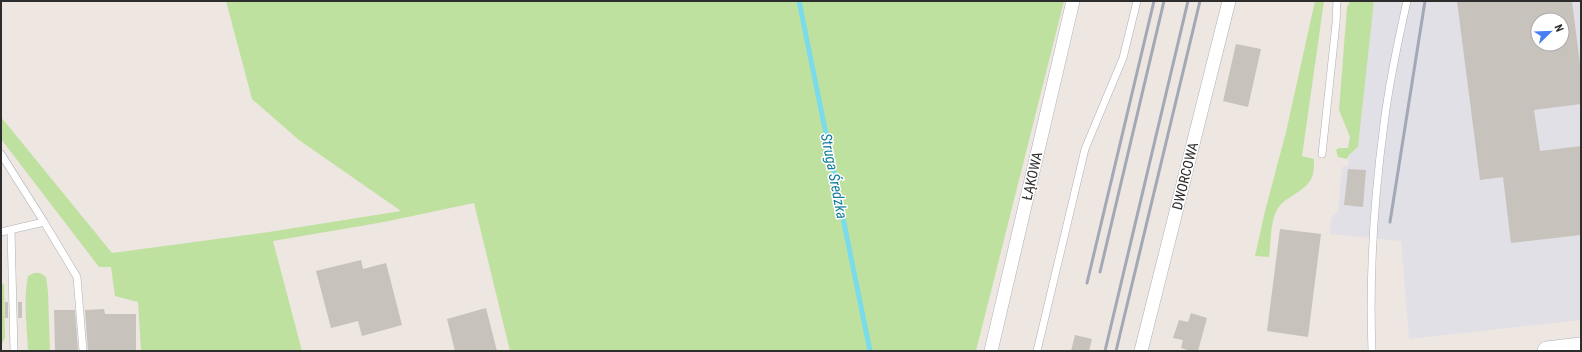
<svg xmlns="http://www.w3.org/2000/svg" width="1582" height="352" font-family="'Roboto Condensed',sans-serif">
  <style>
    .industrial { fill: #e1e0e7; fill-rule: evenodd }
    .green { fill: #bfe1a0 }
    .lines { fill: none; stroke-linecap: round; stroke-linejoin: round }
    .stream { stroke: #7adbea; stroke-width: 5 }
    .building { fill: #c7c2bc; fill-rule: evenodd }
    .lane-casing { stroke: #adb1b9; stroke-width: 8 }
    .street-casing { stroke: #adb1b9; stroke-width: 14 }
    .secondary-casing { stroke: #adb1b9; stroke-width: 20 }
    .lane { stroke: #fff; stroke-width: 7 }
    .street { stroke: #fff; stroke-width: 13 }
    .secondary { stroke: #fff; stroke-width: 19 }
    .rail { stroke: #a3a8b6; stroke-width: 3 }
    .labels { text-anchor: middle; stroke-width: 3; stroke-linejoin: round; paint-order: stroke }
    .street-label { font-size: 14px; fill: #2d2d2d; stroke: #fff }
    .water-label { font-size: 15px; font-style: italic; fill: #147e9b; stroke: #fff }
  </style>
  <rect width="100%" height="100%" fill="#eee6e1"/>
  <!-- industrial -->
  <path class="industrial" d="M 1374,1 L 1581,1 L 1581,320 L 1409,339 L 1401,241 L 1330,234 L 1331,218 L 1338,211 L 1342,167 L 1348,166 L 1349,155 L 1358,147 ZM 1538,20 L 1562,20 L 1562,44 L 1538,44 Z"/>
  <!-- green -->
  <path class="green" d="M 226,1 L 1064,1 L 976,351 L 510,351 L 474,203 L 384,222 L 273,241 L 302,351 L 141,351 L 138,302 L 115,296 L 111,267 L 99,267 L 1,139 L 1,117 L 112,253 L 269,232 L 401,211 L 299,140 L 252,99 Z
    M 1315,1 L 1324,1 L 1302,156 L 1314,159 C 1314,164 1314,169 1313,174 C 1309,191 1287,195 1278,208 C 1270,221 1271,242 1269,257 L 1255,256 L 1265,211 L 1286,132 Z
    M 1350,1 L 1374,1 L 1358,147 L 1349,155 L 1347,159 L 1338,157 L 1336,150 L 1339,148 L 1348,148 L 1350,137 L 1339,110 L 1347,7 Z
    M 34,273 L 40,273 L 46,277 L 48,292 L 50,351 L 28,351 C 27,327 23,300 28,276 Z
    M 4,283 L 5,338 L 1,346 L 1,286 Z"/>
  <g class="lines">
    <!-- stream -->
    <path class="stream" d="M 799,1 L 870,351"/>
  </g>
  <!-- building -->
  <path class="building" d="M 1457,1 L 1572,1 L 1581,72 L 1581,104 L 1534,110 L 1540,151 L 1581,146 L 1581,235 L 1511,243 L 1503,177 L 1480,180 ZM 1538,20 L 1562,20 L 1562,44 L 1538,44 Z
    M 1236,44 L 1261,49 L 1248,107 L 1223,101 Z
    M 1348,169 L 1366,170 L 1363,207 L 1344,205 Z
    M 1280,229 L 1321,234 L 1308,337 L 1267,331 Z
    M 361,260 L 363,269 L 386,263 L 402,325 L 362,336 L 358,321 L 331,328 L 316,271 Z
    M 5,302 L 8,302 L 8,318 L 5,318 Z
    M 18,302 L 22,302 L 22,318 L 18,318 Z
    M 486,308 L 497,351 L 455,351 L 447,319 Z
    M 104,309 L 105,314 L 136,314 L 136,351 L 88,351 L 85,310 Z
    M 54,310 L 75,310 L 78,351 L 55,351 Z
    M 1191,313 L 1207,318 L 1198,351 L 1191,351 L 1181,348 L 1183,340 L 1173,338 L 1179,320 L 1188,322 Z
    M 1075,335 L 1092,339 L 1089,351 L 1071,351 Z"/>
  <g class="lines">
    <!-- lane casing -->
    <g class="lane-casing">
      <path id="lane" d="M 1,154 L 44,222 L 77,277 L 83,351
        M 1322,154 L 1336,23 L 1337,1
        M 11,230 L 14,351
        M 1,232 L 44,222
        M 1037,351 L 1085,149 L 1123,58 L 1137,1
        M 1372,351 C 1369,275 1374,199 1384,124 C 1389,83 1398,41 1407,1"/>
    </g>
    <!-- street casing -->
    <g class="street-casing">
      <path id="street" d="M 991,351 L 1073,1
        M 1141,351 L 1229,1"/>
    </g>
    <!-- secondary casing -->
    <g class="secondary-casing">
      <path id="secondary" d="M 1547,351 L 1581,347"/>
    </g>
    <!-- lane -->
    <use href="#lane" class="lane"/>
    <!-- street -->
    <use href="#street" class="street"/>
    <!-- secondary -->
    <use href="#secondary" class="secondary"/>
    <!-- rail -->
    <path class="rail" d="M 1390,222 L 1425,1
      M 1100,272 L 1164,1
      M 1087,283 L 1154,1
      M 1105,351 L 1188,1
      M 1116,351 L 1200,1"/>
  </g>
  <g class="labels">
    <!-- street labels -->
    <g class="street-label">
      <text transform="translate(1032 176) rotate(-77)" y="5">ŁĄKOWA</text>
      <text transform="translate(1185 176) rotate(-76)" y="5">DWORCOWA</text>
    </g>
    <!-- water labels -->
    <g class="water-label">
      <text transform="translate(834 176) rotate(79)" y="5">Struga Średzka</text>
    </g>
  </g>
  <!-- border -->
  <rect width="1582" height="352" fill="none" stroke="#2d2d2d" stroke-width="4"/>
  <!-- north arrow -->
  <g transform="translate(1550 32) rotate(67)"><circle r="19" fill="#ffffff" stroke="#ababab"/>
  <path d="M0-3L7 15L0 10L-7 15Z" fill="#497ff2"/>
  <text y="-6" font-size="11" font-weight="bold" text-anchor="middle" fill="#2d2d2d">N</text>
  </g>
</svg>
